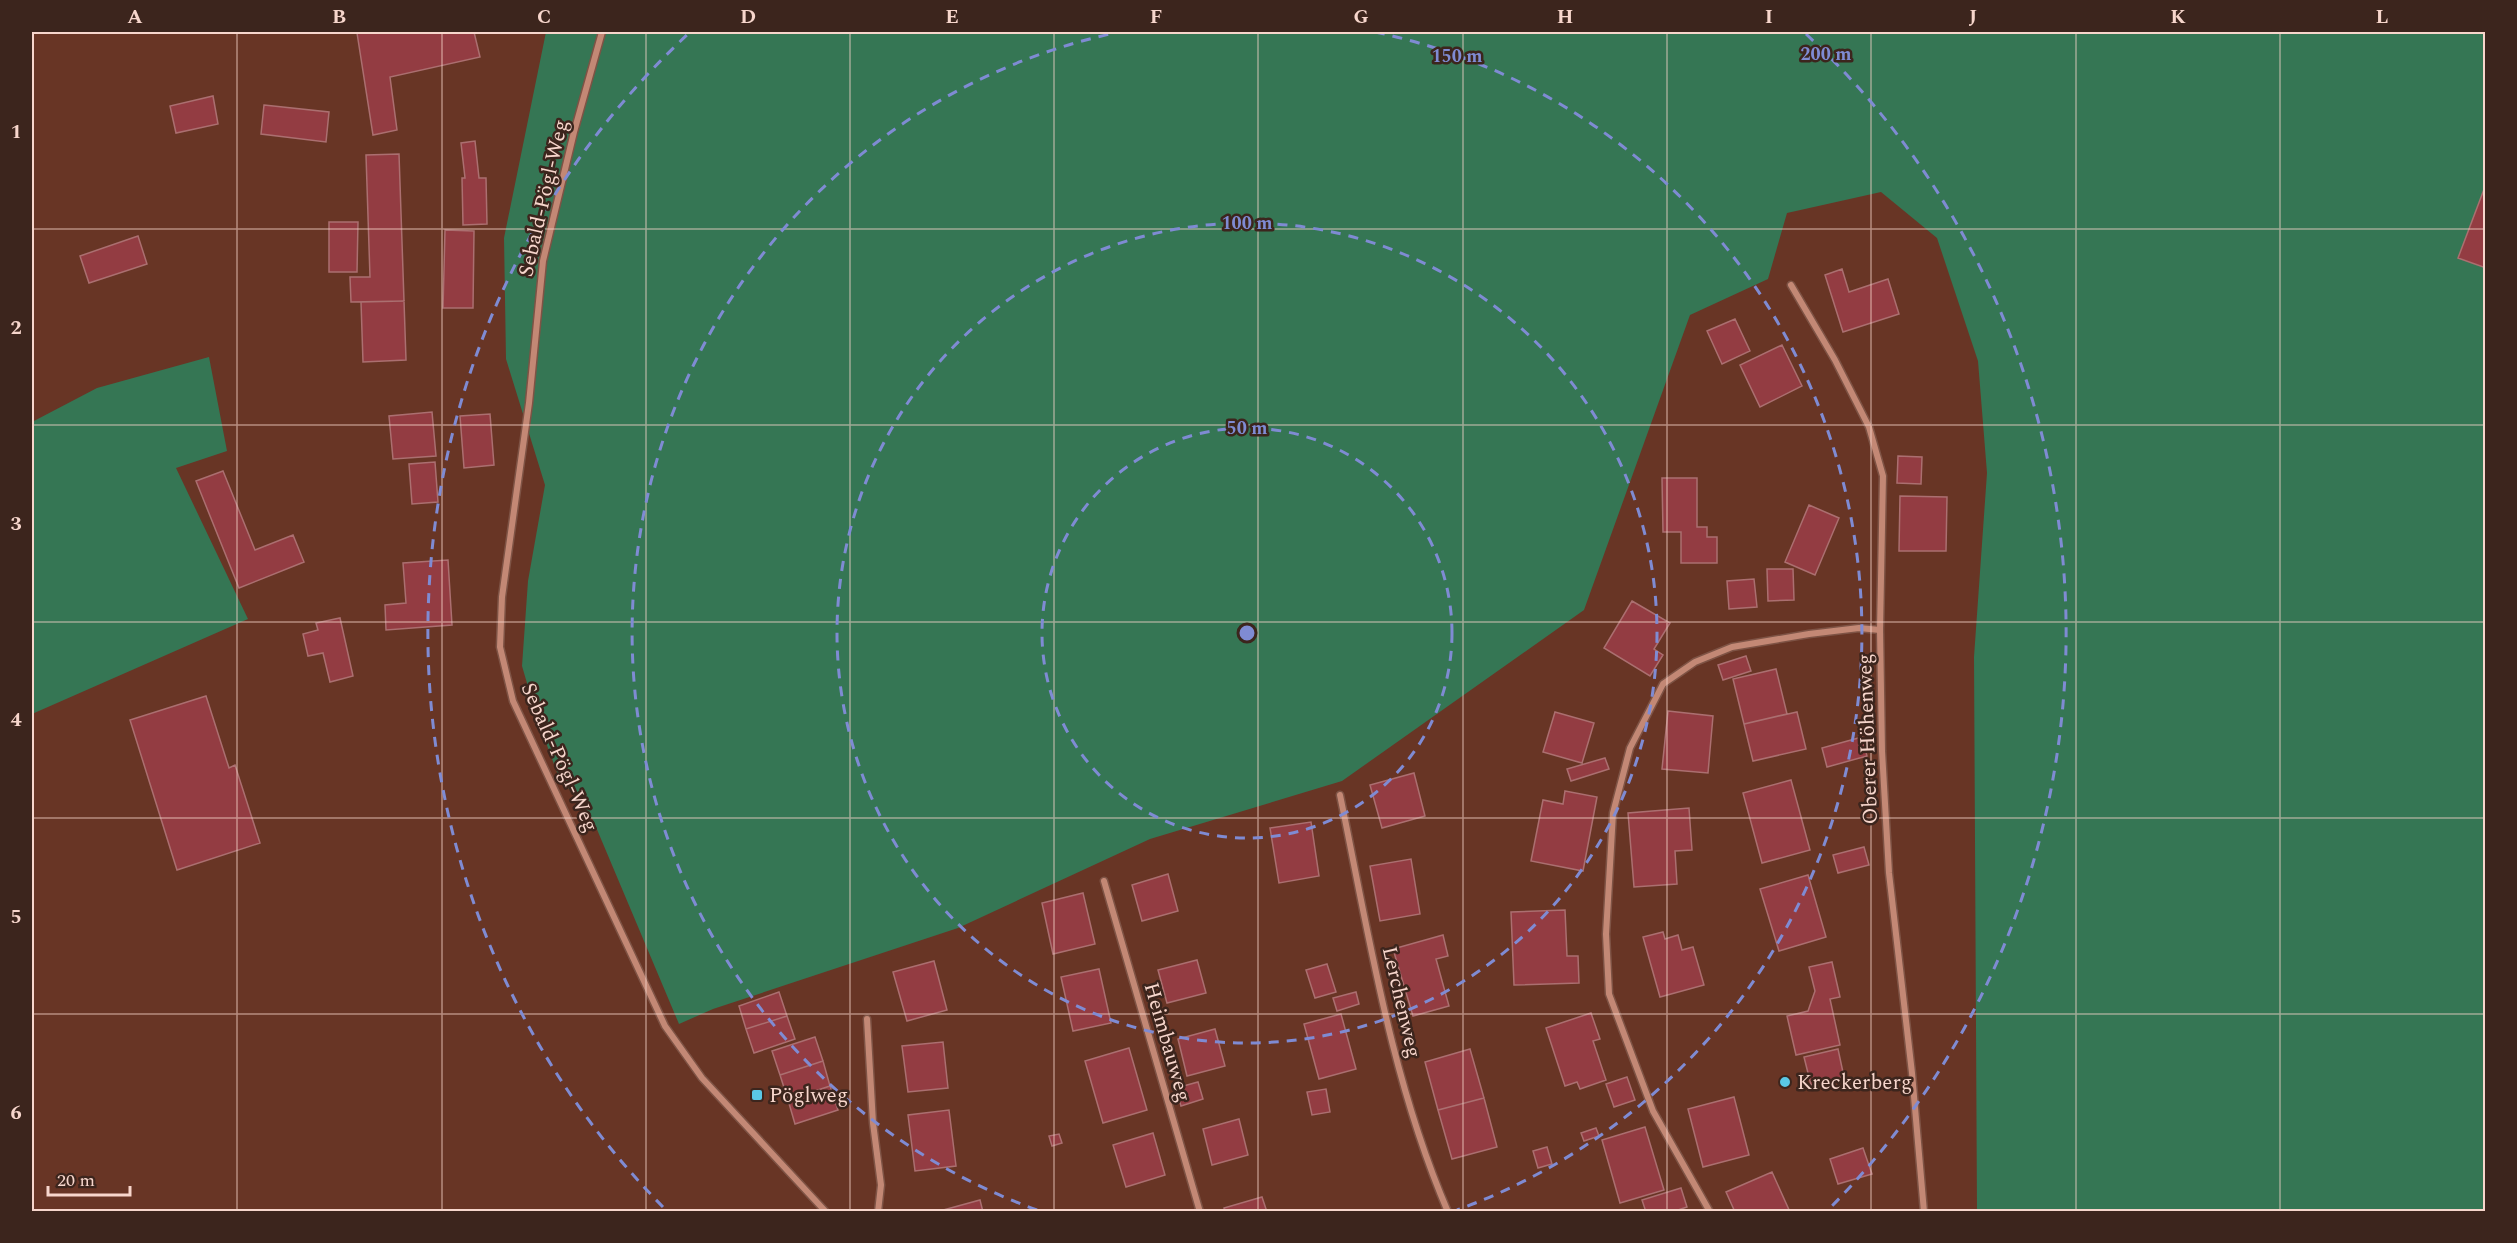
<svg xmlns="http://www.w3.org/2000/svg" width="2517" height="1243" font-family="Spectral,serif">
  <style>
    .green { fill: #357654 }
    .building { fill: #933c42; stroke: #ab6f70; stroke-width: 1.5 }
    .lines { fill: none; stroke-linecap: round; stroke-linejoin: round }
    .street-casing { stroke: #7e5345; stroke-width: 9 }
    .street { stroke: #c38875; stroke-width: 6 }
    .grid { fill: none; stroke: #f7d6cc; stroke-width: 1.5; stroke-opacity: 0.55 }
    .ring { fill: none; stroke: #7f8bd3; stroke-width: 3; stroke-dasharray: 10 8 }
    .poi-dot { fill: #5ac8e6; stroke: #3c251d; stroke-width: 2 }
    .labels { text-anchor: middle; stroke-width: 5; stroke-linejoin: round; paint-order: stroke }
    .street-label { font-size: 21px; fill: #f7d6cc; stroke: #3c251d }
    .poi-label { font-size: 21px; fill: #f7d6cc; stroke: #3c251d; text-anchor: start }
    .centre { fill: #7f8bd3; stroke: #3c251d; stroke-width: 3 }
    .ring-label { font-size: 18px; text-anchor: middle; font-weight: bold; fill: #7f8bd3; stroke: #3c251d; stroke-width: 5; stroke-linejoin: round; paint-order: stroke }
    .neatline { fill: none; stroke: #f7d6cc; stroke-width: 2 }
    .grid-label { font-size: 20px; text-anchor: middle; font-weight: bold; fill: #f7d6cc }
  </style>
  <rect width="100%" height="100%" fill="#683525"/>
  <!-- green -->
  <path class="green" d="M 546,32 L 2485,32 L 2485,1211 L 1977,1211 L 1974,657 L 1987,473 L 1978,361 L 1937,238 L 1881,192 L 1787,213 L 1768,279 L 1690,315 L 1584,610 L 1342,781 L 1150,839 L 958,928 L 713,1009 L 679,1024 L 593,820 L 558,775 L 538,721 L 522,666 L 528,581 L 545,485 L 506,359 L 504,238 Z
    M 209,357 L 227,451 L 176,468 L 248,619 L 32,714 L 32,422 L 97,388 Z"/>
  <!-- building -->
  <path class="building" d="M 364,32 L 474,32 L 480,57 L 390,77 L 397,130 L 373,135 L 357,33 Z
    M 213,96 L 218,124 L 176,133 L 170,106 Z
    M 264,105 L 329,112 L 326,142 L 261,134 Z
    M 475,141 L 479,178 L 486,178 L 487,224 L 463,225 L 462,178 L 465,178 L 461,143 Z
    M 399,154 L 404,301 L 351,302 L 350,277 L 370,277 L 366,155 Z
    M 2486,184 L 2486,268 L 2458,258 Z
    M 329,222 L 358,222 L 357,272 L 329,272 Z
    M 445,230 L 474,231 L 473,308 L 443,308 Z
    M 138,236 L 147,264 L 89,283 L 80,256 Z
    M 1842,269 L 1849,292 L 1888,279 L 1899,314 L 1843,332 L 1825,275 Z
    M 404,301 L 406,360 L 363,362 L 361,302 Z
    M 1735,319 L 1750,351 L 1722,364 L 1707,331 Z
    M 1782,345 L 1802,386 L 1760,407 L 1740,365 Z
    M 432,412 L 436,456 L 393,459 L 389,416 Z
    M 490,414 L 494,465 L 464,468 L 460,416 Z
    M 1898,456 L 1922,457 L 1921,484 L 1897,483 Z
    M 435,462 L 438,502 L 412,504 L 409,464 Z
    M 223,471 L 255,550 L 293,535 L 304,562 L 239,588 L 196,481 Z
    M 1662,478 L 1697,478 L 1697,527 L 1707,527 L 1707,537 L 1717,537 L 1717,563 L 1681,563 L 1681,532 L 1663,532 Z
    M 1900,496 L 1947,497 L 1946,551 L 1899,551 Z
    M 1809,505 L 1839,518 L 1815,575 L 1785,562 Z
    M 448,560 L 452,625 L 386,630 L 385,605 L 406,603 L 403,563 Z
    M 1767,569 L 1793,569 L 1794,600 L 1768,601 Z
    M 1754,579 L 1757,607 L 1729,609 L 1727,581 Z
    M 1632,601 L 1670,623 L 1654,649 L 1663,655 L 1650,676 L 1604,648 Z
    M 340,618 L 353,676 L 330,682 L 323,653 L 308,656 L 303,634 L 318,630 L 316,623 Z
    M 1746,656 L 1751,671 L 1723,680 L 1718,665 Z
    M 1776,669 L 1787,714 L 1744,724 L 1733,679 Z
    M 206,696 L 229,768 L 235,765 L 260,843 L 177,870 L 130,720 Z
    M 1668,711 L 1713,716 L 1708,773 L 1662,769 Z
    M 1555,712 L 1594,723 L 1582,763 L 1543,752 Z
    M 1797,712 L 1806,749 L 1753,761 L 1744,724 Z
    M 1862,737 L 1867,756 L 1827,767 L 1822,748 Z
    M 1605,758 L 1609,769 L 1571,781 L 1567,769 Z
    M 1414,773 L 1425,816 L 1382,828 L 1370,785 Z
    M 1791,780 L 1810,850 L 1762,863 L 1743,793 Z
    M 1565,791 L 1597,797 L 1583,871 L 1531,861 L 1543,800 L 1563,804 Z
    M 1689,808 L 1692,850 L 1675,851 L 1677,884 L 1634,887 L 1628,813 Z
    M 1311,822 L 1319,876 L 1279,883 L 1270,828 Z
    M 1864,847 L 1869,865 L 1838,873 L 1833,855 Z
    M 1411,859 L 1420,914 L 1380,921 L 1370,866 Z
    M 1168,874 L 1178,911 L 1142,921 L 1132,885 Z
    M 1808,875 L 1826,937 L 1779,951 L 1760,889 Z
    M 1083,893 L 1095,944 L 1053,954 L 1042,903 Z
    M 1565,910 L 1567,956 L 1578,956 L 1579,983 L 1514,985 L 1511,912 Z
    M 1663,932 L 1665,939 L 1678,935 L 1682,950 L 1693,947 L 1704,985 L 1660,997 L 1643,937 Z
    M 1443,935 L 1448,956 L 1436,959 L 1449,1006 L 1413,1016 L 1393,949 Z
    M 1197,960 L 1206,993 L 1167,1003 L 1158,970 Z
    M 934,961 L 947,1010 L 907,1021 L 893,972 Z
    M 1832,962 L 1840,997 L 1830,999 L 1840,1045 L 1796,1055 L 1787,1016 L 1808,1011 L 1815,991 L 1809,967 Z
    M 1327,964 L 1336,992 L 1315,998 L 1306,970 Z
    M 1099,969 L 1111,1023 L 1073,1031 L 1061,977 Z
    M 779,992 L 787,1016 L 746,1029 L 739,1006 Z
    M 1356,992 L 1359,1004 L 1337,1011 L 1333,998 Z
    M 1591,1013 L 1600,1039 L 1593,1041 L 1606,1080 L 1580,1089 L 1577,1082 L 1565,1086 L 1546,1028 Z
    M 1341,1014 L 1356,1069 L 1319,1079 L 1304,1024 Z
    M 787,1016 L 795,1039 L 754,1053 L 746,1029 Z
    M 1215,1029 L 1225,1066 L 1187,1076 L 1178,1039 Z
    M 815,1037 L 823,1061 L 780,1075 L 772,1051 Z
    M 943,1042 L 948,1088 L 908,1092 L 902,1046 Z
    M 1129,1048 L 1147,1110 L 1103,1123 L 1085,1061 Z
    M 1470,1049 L 1484,1098 L 1438,1110 L 1425,1062 Z
    M 1838,1049 L 1844,1077 L 1811,1085 L 1804,1057 Z
    M 823,1061 L 830,1086 L 788,1100 L 780,1075 Z
    M 1627,1077 L 1635,1100 L 1614,1107 L 1606,1084 Z
    M 1198,1082 L 1203,1099 L 1181,1106 L 1176,1088 Z
    M 830,1086 L 838,1110 L 795,1124 L 788,1100 Z
    M 1326,1089 L 1330,1112 L 1312,1115 L 1307,1092 Z
    M 1734,1097 L 1749,1155 L 1703,1167 L 1688,1109 Z
    M 1484,1098 L 1497,1147 L 1452,1159 L 1438,1110 Z
    M 949,1110 L 956,1166 L 915,1171 L 908,1115 Z
    M 1239,1119 L 1248,1155 L 1212,1165 L 1203,1129 Z
    M 1645,1127 L 1664,1190 L 1620,1203 L 1602,1140 Z
    M 1596,1128 L 1599,1136 L 1584,1141 L 1581,1133 Z
    M 1153,1133 L 1165,1175 L 1126,1187 L 1113,1145 Z
    M 1059,1134 L 1062,1143 L 1052,1146 L 1049,1136 Z
    M 1547,1147 L 1552,1164 L 1538,1168 L 1533,1151 Z
    M 1863,1148 L 1872,1174 L 1838,1184 L 1830,1159 Z
    M 1772,1172 L 1790,1212 L 1735,1212 L 1726,1192 Z
    M 1681,1188 L 1687,1207 L 1672,1212 L 1646,1212 L 1642,1200 Z
    M 1262,1197 L 1267,1212 L 1225,1212 L 1224,1208 Z
    M 980,1200 L 983,1212 L 936,1212 Z"/>
  <g class="lines">
    <!-- street casing -->
    <g class="street-casing">
      <path id="street" d="M 602,32 L 574,132 L 543,261 L 529,403 L 502,597 L 500,647 L 513,701 L 665,1026 L 702,1078 L 826,1212
        M 1791,285 L 1835,360 L 1869,427 L 1883,476 L 1880,630 L 1882,751 L 1889,873 L 1912,1073 L 1924,1212
        M 1340,795 C 1369,935 1391,1080 1448,1212
        M 1104,881 L 1200,1212
        M 867,1019 L 873,1123 L 881,1185 L 878,1212
        M 1710,1212 L 1653,1111 L 1609,994 L 1606,934 L 1613,813 L 1630,748 L 1663,684 L 1695,662 L 1732,647 L 1809,634 L 1859,628 L 1880,630"/>
    </g>
    <!-- street -->
    <use href="#street" class="street"/>
  </g>
  <!-- grid -->
  <path class="grid" d="M 237,32 L 237,1212M 442,32 L 442,1212M 646,32 L 646,1212M 850,32 L 850,1212M 1054,32 L 1054,1212M 1258,32 L 1258,1212M 1463,32 L 1463,1212M 1667,32 L 1667,1212M 1871,32 L 1871,1212M 2076,32 L 2076,1212M 2280,32 L 2280,1212M 32,229 L 2486,229M 32,425 L 2486,425M 32,622 L 2486,622M 32,818 L 2486,818M 32,1014 L 2486,1014"/>
  <!-- distance rings -->
  <g class="ring">
    <circle cx="1247" cy="633" r="205"/>
    <circle cx="1247" cy="633" r="410"/>
    <path d="M1037 1210A614 614 0 0 1 1119 32M1375 32A614 614 0 0 1 1457 1210"/>
    <path d="M663 1207A819 819 0 0 1 688 34M1806 34A819 819 0 0 1 1831 1207"/>
  </g>
  <!-- markers -->
  <g class="poi-dot">
    <circle cx="1785" cy="1082" r="6"/>
    <rect x="751" y="1089" width="12" height="12" rx="3"/>
  </g>
  <g class="labels">
    <!-- street labels -->
    <g class="street-label">
      <text transform="translate(543 198) rotate(-77)" y="7">Sebald-Pögl-Weg</text>
      <text transform="translate(1867 739) rotate(-92)" y="7">Oberer Höhenweg</text>
      <text transform="translate(560 757) rotate(66)" y="7">Sebald-Pögl-Weg</text>
      <text transform="translate(1402 1002) rotate(77)" y="7">Lerchenweg</text>
      <text transform="translate(1168 1042) rotate(74)" y="7">Heimbauweg</text>
    </g>
    <!-- poi labels -->
    <g class="poi-label">
      <text x="1797" y="1089">Kreckerberg</text>
      <text x="769" y="1102">Pöglweg</text>
    </g>
  </g>
  <circle cx="1247" cy="633" r="9" class="centre"/>
  <g class="ring-label">
    <text x="1826" y="60">200 m</text>
    <text x="1457" y="62">150 m</text>
    <text x="1247" y="229">100 m</text>
    <text x="1247" y="434">50 m</text>
  </g>
  <!-- border -->
  <rect width="2517" height="1243" fill="none" stroke="#3c251d" stroke-width="66"/>
  <!-- scale -->
  <path d="M48 1186v9h82v-9" fill="none" stroke="#f7d6cc" stroke-width="3"/>
  <text x="57" y="1186" font-size="18" fill="#f7d6cc" stroke="#3c251d" stroke-width="4.5" paint-order="stroke">20 m</text>
  <rect x="33" y="33" width="2451" height="1177" class="neatline"/>
  <g class="grid-label">
    <text x="135" y="23">A</text>
    <text x="339" y="23">B</text>
    <text x="544" y="23">C</text>
    <text x="748" y="23">D</text>
    <text x="952" y="23">E</text>
    <text x="1156" y="23">F</text>
    <text x="1361" y="23">G</text>
    <text x="1565" y="23">H</text>
    <text x="1769" y="23">I</text>
    <text x="1973" y="23">J</text>
    <text x="2178" y="23">K</text>
    <text x="2382" y="23">L</text>
    <text x="16" y="138">1</text>
    <text x="16" y="334">2</text>
    <text x="16" y="530">3</text>
    <text x="16" y="726">4</text>
    <text x="16" y="923">5</text>
    <text x="16" y="1119">6</text>
  </g>
</svg>
